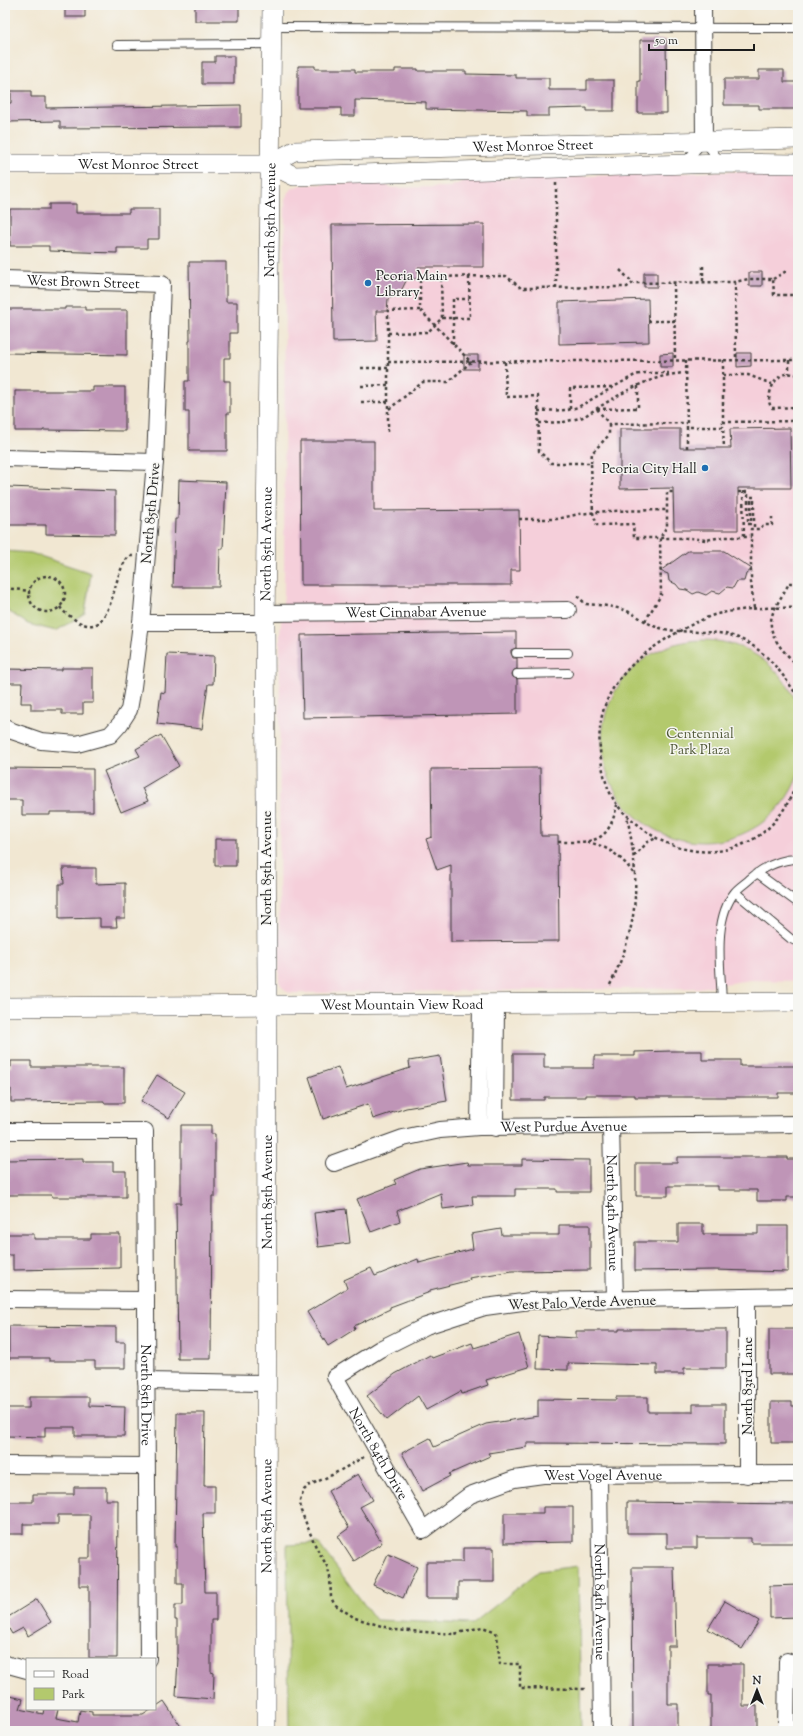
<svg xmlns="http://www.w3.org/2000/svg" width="803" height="1736" font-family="'Sorts Mill Goudy',serif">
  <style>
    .built { fill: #f5cfda }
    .green { fill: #b3c96d; stroke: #687244 }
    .building { fill: #bf95b7 }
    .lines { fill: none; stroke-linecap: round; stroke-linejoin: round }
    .service-casing { stroke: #3c3a37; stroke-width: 10 }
    .minor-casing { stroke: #3c3a37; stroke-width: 18 }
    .tertiary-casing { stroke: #3c3a37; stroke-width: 20 }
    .path { stroke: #3c3a37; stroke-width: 2.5; stroke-dasharray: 3 3; stroke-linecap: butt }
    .service { stroke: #fff; stroke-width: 8 }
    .minor { stroke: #fff; stroke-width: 16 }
    .tertiary { stroke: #fff; stroke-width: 19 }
    .poi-dot { fill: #1f6fb2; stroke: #f6f6f2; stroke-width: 1.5 }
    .labels { text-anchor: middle; stroke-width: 3; stroke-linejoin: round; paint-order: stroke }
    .street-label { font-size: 14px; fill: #1c1c1c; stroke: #f6f6f2 }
    .poi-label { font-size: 14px; fill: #1c1c1c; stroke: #f6f6f2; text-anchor: start }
    .park-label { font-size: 14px; fill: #515938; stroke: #f6f6f2 }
  </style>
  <rect width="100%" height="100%" fill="#f6f6f2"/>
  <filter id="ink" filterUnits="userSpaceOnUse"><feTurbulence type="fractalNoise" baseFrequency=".025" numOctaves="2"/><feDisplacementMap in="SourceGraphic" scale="8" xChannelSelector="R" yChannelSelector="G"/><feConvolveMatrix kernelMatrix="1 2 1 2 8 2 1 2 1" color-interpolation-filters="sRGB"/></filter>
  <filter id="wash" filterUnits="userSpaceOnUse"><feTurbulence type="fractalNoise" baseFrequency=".012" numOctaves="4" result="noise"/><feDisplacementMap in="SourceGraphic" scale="16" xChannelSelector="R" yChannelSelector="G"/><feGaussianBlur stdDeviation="0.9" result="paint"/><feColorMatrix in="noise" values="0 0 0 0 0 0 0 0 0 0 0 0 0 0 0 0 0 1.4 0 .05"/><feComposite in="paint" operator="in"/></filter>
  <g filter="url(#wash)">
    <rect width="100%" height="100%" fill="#f1e7d2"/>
    <!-- built -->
    <path class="built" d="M 747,171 L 798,179 L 798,981 L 750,980 L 698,988 L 293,993 L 287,992 L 281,986 L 279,981 L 280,634 L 284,593 L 285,200 L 288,192 L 293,188 L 301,185 L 380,182 L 392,188 L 450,187 L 467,180 Z"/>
    <!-- green -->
    <path class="green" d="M 5,551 L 31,553 L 91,573 L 85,613 L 56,631 L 28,624 L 5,609 Z
      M602 741a101 101 0 1 1 202 0a101 101 0 1 1-202 0Z
      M 318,1543 L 376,1620 L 472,1624 L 539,1571 L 578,1566 L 581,1731 L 289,1731 L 287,1545 Z"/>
    <g id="blocks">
      <!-- building -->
      <path class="building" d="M 65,5 L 85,5 L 85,17 L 65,17 Z
        M 195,5 L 239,5 L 239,21 L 195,21 Z
        M 640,40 L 666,40 L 667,113 L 638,113 L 638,81 L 640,81 Z
        M 215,56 L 234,56 L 234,84 L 202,84 L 202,62 L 215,62 Z
        M 298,66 L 315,66 L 315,69 L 355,69 L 355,72 L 395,72 L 395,69 L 418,69 L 418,71 L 466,71 L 466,74 L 516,75 L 516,78 L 549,78 L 549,90 L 587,90 L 587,80 L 614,80 L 614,111 L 587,111 L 587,108 L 549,109 L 549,116 L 527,116 L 527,111 L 426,109 L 426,102 L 355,100 L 355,116 L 341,116 L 341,108 L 298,108 Z
        M 759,70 L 784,70 L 784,82 L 798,82 L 798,109 L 759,109 L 759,105 L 724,105 L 724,79 L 759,79 Z
        M 11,91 L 31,91 L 31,97 L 46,97 L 46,108 L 241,105 L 241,127 L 60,128 L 60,121 L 5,122 L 5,103 L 11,103 Z
        M 49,204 L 76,204 L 76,213 L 129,213 L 129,209 L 159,209 L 159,239 L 147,239 L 147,248 L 117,248 L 117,253 L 49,251 L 49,246 L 10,246 L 10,209 L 49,209 Z
        M 484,224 L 484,267 L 418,267 L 418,279 L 407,279 L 400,293 L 388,299 L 387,311 L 376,311 L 377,341 L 333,342 L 332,225 Z
        M 189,262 L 226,262 L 226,302 L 237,302 L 237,333 L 230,333 L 230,358 L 224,358 L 224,381 L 230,381 L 230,413 L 227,413 L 227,451 L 189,451 L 189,412 L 185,412 L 185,381 L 189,381 L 189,341 L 190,341 Z
        M 749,272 L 762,272 L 762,286 L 749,286 Z
        M 644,273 L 657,273 L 657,287 L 644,287 Z
        M 648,299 L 649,342 L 559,344 L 559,302 Z
        M 65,307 L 85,307 L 85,310 L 127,310 L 127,355 L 5,353 L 5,309 L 65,309 Z
        M 673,353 L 673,367 L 660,367 L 660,354 Z
        M 737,353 L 751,353 L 751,366 L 737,367 Z
        M 464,355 L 478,355 L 478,369 L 464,369 Z
        M 93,387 L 125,387 L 125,431 L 43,430 L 43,431 L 15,431 L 15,391 L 93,391 Z
        M 790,428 L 791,488 L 738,488 L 738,530 L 674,530 L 673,488 L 620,489 L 620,429 L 680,429 L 680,448 L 731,448 L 730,429 Z
        M 300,441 L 374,441 L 374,511 L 519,510 L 520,570 L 511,570 L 511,585 L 301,585 Z
        M 179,480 L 226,482 L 223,549 L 220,549 L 219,587 L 173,587 L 175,519 L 178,519 Z
        M 8,487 L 115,491 L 115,535 L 46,534 L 46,525 L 8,525 Z
        M 688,551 L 724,551 L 752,569 L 746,574 L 744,581 L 737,581 L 733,588 L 727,587 L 720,593 L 712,591 L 706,595 L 698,592 L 693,594 L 687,590 L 680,589 L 676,584 L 669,581 L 668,574 L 660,571 Z
        M 516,632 L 516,648 L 511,650 L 511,653 L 513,658 L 517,658 L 517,669 L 514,670 L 512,674 L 513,677 L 517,679 L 517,714 L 303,718 L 301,635 Z
        M 167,654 L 214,656 L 213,684 L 208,684 L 202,729 L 157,724 L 161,692 L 165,693 Z
        M 62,668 L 93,668 L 93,703 L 83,703 L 83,714 L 62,714 L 62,710 L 31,710 L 31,703 L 21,703 L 22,683 L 5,683 L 5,669 L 62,670 Z
        M 161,735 L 179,766 L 142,788 L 148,801 L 121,812 L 104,771 L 140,756 L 136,749 Z
        M 5,768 L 93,769 L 93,812 L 50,812 L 50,815 L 22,815 L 22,800 L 5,800 Z
        M 540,768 L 541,836 L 558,836 L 559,941 L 451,942 L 451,865 L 437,870 L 426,839 L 432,837 L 431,769 Z
        M 215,839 L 236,839 L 236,866 L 215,866 Z
        M 63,868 L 96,868 L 96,884 L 125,883 L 125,918 L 116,918 L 117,927 L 100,927 L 100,918 L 59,919 L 59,884 L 64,884 Z
        M 672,1051 L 702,1051 L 702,1060 L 740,1060 L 740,1066 L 798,1066 L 798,1093 L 778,1093 L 778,1097 L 635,1097 L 635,1095 L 586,1095 L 586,1097 L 544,1097 L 544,1100 L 513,1100 L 513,1054 L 544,1054 L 544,1068 L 594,1068 L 594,1056 L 635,1056 L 635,1052 Z
        M 440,1056 L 447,1101 L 406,1108 L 373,1119 L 368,1104 L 323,1119 L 309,1077 L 338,1067 L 346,1089 L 410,1068 L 409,1061 Z
        M 11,1061 L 31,1061 L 31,1067 L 124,1067 L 124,1103 L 104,1103 L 104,1101 L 11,1102 L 11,1089 L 5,1089 L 5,1067 L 11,1067 Z
        M 157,1075 L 185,1092 L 169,1118 L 141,1101 Z
        M 181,1125 L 211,1125 L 211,1134 L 215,1134 L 215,1196 L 212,1196 L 211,1359 L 178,1359 L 176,1203 L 181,1203 Z
        M 677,1157 L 787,1157 L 787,1159 L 798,1159 L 798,1197 L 787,1197 L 787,1201 L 757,1201 L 757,1190 L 718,1190 L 718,1186 L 668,1186 L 668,1196 L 636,1196 L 636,1163 L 677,1163 Z
        M 83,1159 L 83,1162 L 113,1162 L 113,1171 L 126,1171 L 126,1197 L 52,1197 L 52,1195 L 5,1195 L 5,1160 Z
        M 522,1159 L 589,1160 L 589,1192 L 557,1192 L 557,1189 L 515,1189 L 515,1196 L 472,1196 L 473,1205 L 443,1209 L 441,1193 L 397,1211 L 400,1221 L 371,1232 L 357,1199 L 396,1184 L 394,1180 L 420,1169 L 467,1162 L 468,1165 L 522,1165 Z
        M 346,1209 L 350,1243 L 318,1247 L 314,1213 Z
        M 678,1224 L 703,1224 L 703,1234 L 758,1234 L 758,1226 L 788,1226 L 788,1272 L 714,1270 L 635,1271 L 635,1242 L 678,1242 Z
        M 559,1225 L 590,1225 L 590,1270 L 512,1271 L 469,1278 L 470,1280 L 430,1290 L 430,1292 L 390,1307 L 390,1309 L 354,1326 L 355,1329 L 328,1346 L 307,1312 L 347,1288 L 344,1280 L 371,1268 L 375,1276 L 418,1259 L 419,1263 L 473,1249 L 471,1234 L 501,1229 L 502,1235 L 559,1235 Z
        M 5,1234 L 34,1234 L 34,1239 L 91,1239 L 91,1234 L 120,1234 L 120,1268 L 13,1270 L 13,1255 L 5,1255 Z
        M 9,1326 L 116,1327 L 116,1342 L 125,1342 L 125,1368 L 95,1368 L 95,1361 L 49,1361 L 49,1358 L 9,1358 Z
        M 619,1329 L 726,1329 L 726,1368 L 684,1368 L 684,1374 L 657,1374 L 657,1365 L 568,1363 L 568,1370 L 537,1369 L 538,1336 L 576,1338 L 576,1331 L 619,1331 Z
        M 769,1329 L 798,1329 L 798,1374 L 769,1374 Z
        M 519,1334 L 529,1367 L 486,1380 L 488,1385 L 462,1394 L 461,1391 L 426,1410 L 418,1396 L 387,1420 L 367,1396 L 395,1374 L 430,1355 L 432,1358 L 472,1343 L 474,1348 Z
        M 29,1397 L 89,1397 L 89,1406 L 125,1407 L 124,1436 L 75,1436 L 75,1427 L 45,1427 L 45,1437 L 5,1436 L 5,1408 L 29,1408 Z
        M 616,1397 L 648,1397 L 648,1412 L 693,1412 L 693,1404 L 725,1404 L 725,1444 L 527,1443 L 527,1447 L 488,1453 L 490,1456 L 449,1474 L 450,1476 L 422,1491 L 402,1453 L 430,1438 L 434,1447 L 486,1424 L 538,1416 L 538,1399 L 616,1400 Z
        M 771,1402 L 792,1402 L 792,1406 L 798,1406 L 798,1443 L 771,1443 Z
        M 177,1413 L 205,1413 L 204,1486 L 215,1486 L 215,1513 L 203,1513 L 205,1592 L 216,1592 L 216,1620 L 211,1620 L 211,1672 L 214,1673 L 213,1699 L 176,1696 L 178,1658 L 177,1658 L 177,1620 L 175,1620 L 175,1605 L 183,1605 L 183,1583 L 177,1583 L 177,1547 L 175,1547 Z
        M 358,1474 L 373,1500 L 360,1507 L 382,1543 L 354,1561 L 338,1536 L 349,1528 L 328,1491 Z
        M 74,1487 L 106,1487 L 106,1500 L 118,1500 L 117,1658 L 89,1658 L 89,1586 L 79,1586 L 79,1558 L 90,1558 L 90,1515 L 58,1515 L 58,1524 L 23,1524 L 23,1534 L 5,1534 L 5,1502 L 33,1502 L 33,1494 L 74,1494 Z
        M 627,1502 L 798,1504 L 798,1543 L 751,1543 L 751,1538 L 697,1538 L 697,1548 L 667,1548 L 667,1533 L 627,1533 Z
        M 543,1507 L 573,1507 L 573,1542 L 504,1543 L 504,1513 L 543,1513 Z
        M 463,1548 L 494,1548 L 494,1582 L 458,1582 L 458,1598 L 426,1598 L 426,1562 L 463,1562 Z
        M 388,1554 L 417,1567 L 403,1598 L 373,1585 Z
        M 632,1567 L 674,1567 L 676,1646 L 668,1646 L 668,1704 L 678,1704 L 678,1731 L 633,1731 Z
        M 798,1585 L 798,1617 L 770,1618 L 770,1586 Z
        M 37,1599 L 51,1622 L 28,1636 L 23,1628 L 12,1634 L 5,1622 L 5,1619 Z
        M 725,1601 L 759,1621 L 742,1649 L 708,1629 Z
        M 708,1664 L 743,1664 L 743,1706 L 757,1706 L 757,1731 L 711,1731 L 711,1695 L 708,1695 Z
        M 10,1696 L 23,1699 L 20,1709 L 43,1714 L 44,1709 L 58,1709 L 56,1718 L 78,1722 L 80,1710 L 92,1712 L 92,1715 L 143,1715 L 152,1709 L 155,1709 L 155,1707 L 164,1701 L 184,1731 L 5,1731 L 5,1718 Z"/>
    </g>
  </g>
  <g filter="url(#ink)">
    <use href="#blocks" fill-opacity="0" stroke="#3c3a37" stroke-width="1"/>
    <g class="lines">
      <!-- service casing -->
      <g class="service-casing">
        <path id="service" d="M 272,27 L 798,28
          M 117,45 L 272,44
          M 685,162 L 704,141 L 720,161
          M 516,653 L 568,653
          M 517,674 L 568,673
          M 757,873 L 798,903
          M 735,892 L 791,939 L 798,942
          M 722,1002 C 721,969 712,920 735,892 C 739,887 746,883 751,878 C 764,867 781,859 798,859"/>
      </g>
      <!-- minor casing -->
      <g class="minor-casing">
        <g id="minor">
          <path d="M 703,5 L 704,141"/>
          <path id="s1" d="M 5,279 L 162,284 L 155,462 L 141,623 L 133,687 L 129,710 L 120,724 L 110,735 L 77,744 L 41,741 L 12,731 L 5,727"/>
          <path d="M 5,458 L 155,462"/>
          <path id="s2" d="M 265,613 L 568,610"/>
          <path d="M 141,623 L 265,623"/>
          <path id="s3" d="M 611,1126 L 615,1299"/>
          <path d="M 479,1127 L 481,1004"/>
          <path d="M 495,1128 L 496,1004"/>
          <path id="s4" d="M 5,1131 L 145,1131 L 148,1659"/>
          <path id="s5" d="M 334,1163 L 403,1138 L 440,1130 L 479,1127 L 798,1124"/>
          <path id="s6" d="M 798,1296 L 530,1301 L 485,1307 L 426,1326 L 380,1349 L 335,1377 L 423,1530 L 470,1495 L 514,1479 L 543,1475 L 798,1474"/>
          <path d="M 747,1297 L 747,1475"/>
          <path d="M 5,1299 L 146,1300"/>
          <path d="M 146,1381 L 266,1383"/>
          <path d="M 5,1465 L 146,1466"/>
          <path id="s7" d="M 599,1474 L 602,1731"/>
          <path d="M 5,1664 L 27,1670"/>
          <path d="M 786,1731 L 787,1661"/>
        </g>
      </g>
      <!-- tertiary casing -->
      <g class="tertiary-casing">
        <g id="tertiary">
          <path id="s8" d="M 5,164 L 270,164 L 294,151 L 798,139"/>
          <path d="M 270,164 L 294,176 L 722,163 L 798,164"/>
          <path id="s9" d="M 5,1007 C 269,1004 534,1004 798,1002"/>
          <path id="s10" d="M 266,1731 L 267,987 L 265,623 L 272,5"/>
        </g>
      </g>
      <!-- path -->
      <path class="path" d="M 556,183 L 556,288
        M 703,266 L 703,283
        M 620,270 L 633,283
        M 773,279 L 788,270
        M 735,282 L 736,360
        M 674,283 L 675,360
        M 442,318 L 470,318 L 469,277
        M 648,321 L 674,321
        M 388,333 L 428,332 L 442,318 L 441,277
        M 453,344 L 453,299 L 469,299
        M 686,360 L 687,427
        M 723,360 L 723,427
        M 789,360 L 789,373
        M 388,362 L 798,360
        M 505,362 L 506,397 L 538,396 L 539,451 L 551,463 L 591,463 L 593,513 L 597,525 L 633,524 L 634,538 L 690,538 L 706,540 L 722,537 L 751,537
        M 361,368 L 388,368
        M 723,375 L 748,375 L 772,384
        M 798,375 C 783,370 774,378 770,393 C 769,399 768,403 772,408 L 798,407
        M 361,386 L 388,385
        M 361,402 L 388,402
        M 389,409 L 423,382 L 448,382 L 471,362 L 420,310
        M 570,409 L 570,388 L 612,387
        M 597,409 L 609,424 L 687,423
        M 597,409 L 638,408 L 638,385
        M 538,411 L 568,410 L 578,407 L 635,375 L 645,373 L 669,373
        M 723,422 L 798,421
        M 539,423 L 564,422 L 583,417 C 616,397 646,375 686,373
        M 388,432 L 388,311 L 420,310 L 420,277 L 506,276 L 521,288 L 627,287 L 633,283 L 735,282 L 748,279 L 773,279 L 774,295 L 798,295
        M 687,448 L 687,427 L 723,427 L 724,448
        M 591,463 L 592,453 L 609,435 L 609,424
        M 743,491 L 744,537
        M 738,492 L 748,492 L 748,524 L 751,524 L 751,497 L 754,497 L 754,529
        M 519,519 L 557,519 L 579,514 L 607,511 L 667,510
        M29 594a18 18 0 1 1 36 0a18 18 0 1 1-36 0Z
        M 798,583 L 789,583 C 785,592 774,607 772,616 C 766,635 785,654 798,665
        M 5,588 L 30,591
        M 577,596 L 586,604 C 601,605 617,606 631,613 C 640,617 650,626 660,628 C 679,633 699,631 718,633 C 756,637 779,668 798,697
        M 60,607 C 64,613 71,617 77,621 C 85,626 96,628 102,619 C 116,601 114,574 129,556 L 133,556
        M 754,608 L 751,582 L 751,529 L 760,529 L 763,525 L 772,525 L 772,517
        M 798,608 C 771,607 744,608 717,614 C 701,619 685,628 671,636 C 628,662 595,694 600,749 C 601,766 606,791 618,806 C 624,814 634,821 642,828 C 666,848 699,856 729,849 C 765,840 787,813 798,779
        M 645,621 L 661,595 L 660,538 L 667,526 L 667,492 L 673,492
        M 558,842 C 593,842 608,845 617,805
        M 587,842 C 608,846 622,857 634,874
        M 634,856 L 648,842 L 656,838
        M 610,985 C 640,923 640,882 627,816
        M 364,1457 L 332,1475 L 308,1486 L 304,1490 L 300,1501 L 301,1511 L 316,1547 L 327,1566 L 330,1577 L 331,1597 L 334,1604 L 355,1618 L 395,1630 L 454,1634 L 482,1627 L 494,1631 L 497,1635 L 500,1664 L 520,1664 L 520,1688 L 587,1689"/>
      <!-- service -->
      <use href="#service" class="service"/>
      <!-- minor -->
      <use href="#minor" class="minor"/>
      <!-- tertiary -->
      <use href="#tertiary" class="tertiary"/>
    </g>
  </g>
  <!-- markers -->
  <g class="poi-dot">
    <circle cx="368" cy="283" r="4"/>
    <circle cx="705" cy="468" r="4"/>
  </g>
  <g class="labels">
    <!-- street labels -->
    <g class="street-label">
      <text dy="5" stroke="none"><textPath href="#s8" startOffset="531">West Monroe Street</textPath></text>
      <text dy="5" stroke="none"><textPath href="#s8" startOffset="133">West Monroe Street</textPath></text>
      <text dy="5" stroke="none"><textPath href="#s10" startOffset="1511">North 85th Avenue</textPath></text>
      <text dy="5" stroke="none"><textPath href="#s1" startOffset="78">West Brown Street</textPath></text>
      <text transform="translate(150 513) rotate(-85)" y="5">North 85th Drive</text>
      <text dy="5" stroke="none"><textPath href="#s10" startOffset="1187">North 85th Avenue</textPath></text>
      <text dy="5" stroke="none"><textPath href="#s2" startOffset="151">West Cinnabar Avenue</textPath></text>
      <text transform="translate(266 868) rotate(-90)" y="5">North 85th Avenue</text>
      <text dy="5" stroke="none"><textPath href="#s9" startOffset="397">West Mountain View Road</textPath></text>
      <text dy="5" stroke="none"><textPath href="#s5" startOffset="235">West Purdue Avenue</textPath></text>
      <text dy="5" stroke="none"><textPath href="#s10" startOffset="539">North 85th Avenue</textPath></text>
      <text dy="5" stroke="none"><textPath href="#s3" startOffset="87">North 84th Avenue</textPath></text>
      <text transform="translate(582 1302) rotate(-2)" y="5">West Palo Verde Avenue</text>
      <text transform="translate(747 1386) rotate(-90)" y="5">North 83rd Lane</text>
      <text dy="5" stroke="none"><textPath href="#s4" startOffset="404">North 85th Drive</textPath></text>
      <text dy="5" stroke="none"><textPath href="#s6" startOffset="568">North 84th Drive</textPath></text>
      <text dy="5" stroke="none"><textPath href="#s6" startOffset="851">West Vogel Avenue</textPath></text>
      <text dy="5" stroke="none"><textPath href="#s10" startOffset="215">North 85th Avenue</textPath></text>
      <text dy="5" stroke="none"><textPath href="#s7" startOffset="128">North 84th Avenue</textPath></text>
    </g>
    <!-- poi labels -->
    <g class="poi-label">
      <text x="376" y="280">Peoria Main<tspan x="376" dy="16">Library</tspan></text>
      <text x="697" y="473" text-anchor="end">Peoria City Hall</text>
    </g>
    <!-- park labels -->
    <g class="park-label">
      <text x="700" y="738">Centennial<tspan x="700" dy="16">Park Plaza</tspan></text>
    </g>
  </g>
  <!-- margin -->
  <rect width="803" height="1736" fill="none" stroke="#f6f6f2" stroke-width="20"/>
  <!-- legend -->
  <rect x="26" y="1658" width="130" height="52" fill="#f6f6f2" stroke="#9f9f9c"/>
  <rect x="34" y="1671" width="20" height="6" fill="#ffffff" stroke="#9f9f9c"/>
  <text x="62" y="1678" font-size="12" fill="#1c1c1c">Road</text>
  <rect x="34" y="1688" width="20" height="12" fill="#b3c96d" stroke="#9f9f9c"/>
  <text x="62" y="1698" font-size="12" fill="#1c1c1c">Park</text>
  <!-- north arrow -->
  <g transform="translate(757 1690)" stroke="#f6f6f2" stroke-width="3" paint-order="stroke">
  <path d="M0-3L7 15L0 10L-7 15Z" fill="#1c1c1c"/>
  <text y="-6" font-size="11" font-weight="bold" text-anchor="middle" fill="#1c1c1c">N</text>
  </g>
  <!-- scale -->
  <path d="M649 44v6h105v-6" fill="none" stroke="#1c1c1c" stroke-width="2"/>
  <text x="655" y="44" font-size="12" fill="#1c1c1c" stroke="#f6f6f2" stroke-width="3" paint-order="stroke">50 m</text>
</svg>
